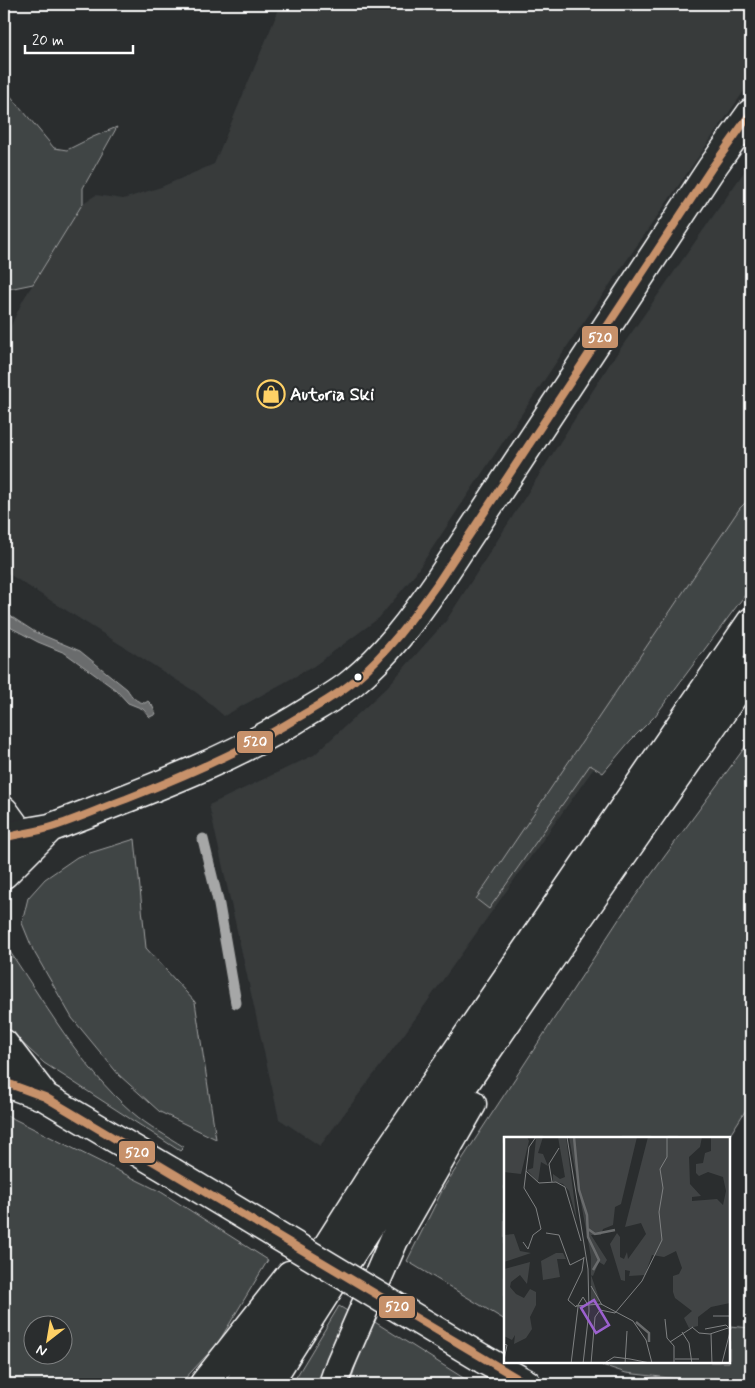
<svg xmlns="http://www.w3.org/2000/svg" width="755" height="1388" font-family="Mynerve,sans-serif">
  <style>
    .built { fill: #373a3b }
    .green { fill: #414445; stroke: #a0a2a2; fill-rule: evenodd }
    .water { fill: #6a6c6d; stroke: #a6a7a7 }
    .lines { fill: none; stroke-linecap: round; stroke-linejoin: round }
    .stream { stroke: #a6a7a7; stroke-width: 11 }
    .minor-casing { stroke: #fff; stroke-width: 31 }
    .tertiary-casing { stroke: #fff; stroke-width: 31 }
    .primary-casing { stroke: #fff; stroke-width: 31 }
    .trunk-casing { stroke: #fff; stroke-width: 31 }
    .minor { stroke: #2a2d2e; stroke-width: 28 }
    .tertiary { stroke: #2a2d2e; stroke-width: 28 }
    .primary { stroke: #2a2d2e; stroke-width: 28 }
    .trunk { stroke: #2a2d2e; stroke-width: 28 }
    .primary-bridge-casing { stroke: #fff; stroke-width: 31; stroke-linecap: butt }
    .primary-bridge { stroke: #2a2d2e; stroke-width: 28 }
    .bus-1-casing { stroke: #2a2d2e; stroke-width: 11 }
    .bus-1 { stroke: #c7916a; stroke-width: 8 }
    .bus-dot { fill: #fff; stroke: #2a2d2e; stroke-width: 2 }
    .labels { text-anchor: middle; stroke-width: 4.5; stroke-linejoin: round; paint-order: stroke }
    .poi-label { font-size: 18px; font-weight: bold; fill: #fff; stroke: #2a2d2e; text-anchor: start }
    .inset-river { fill: none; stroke: #6a6c6d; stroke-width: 2.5 }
    .inset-road { fill: none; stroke: #7f8182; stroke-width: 1 }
    .view { fill: #9c61cf; fill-opacity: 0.15; stroke: #9c61cf; stroke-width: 2.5 }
    .inset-edge { fill: none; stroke: #fff; stroke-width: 2.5 }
    .line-badge { stroke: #2a2d2e; stroke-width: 2 }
    .badge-label { font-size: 14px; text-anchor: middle; font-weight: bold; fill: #fff }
  </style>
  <rect width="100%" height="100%" fill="#2a2d2e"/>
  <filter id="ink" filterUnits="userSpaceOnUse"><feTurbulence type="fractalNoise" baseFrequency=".02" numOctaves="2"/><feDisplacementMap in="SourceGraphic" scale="10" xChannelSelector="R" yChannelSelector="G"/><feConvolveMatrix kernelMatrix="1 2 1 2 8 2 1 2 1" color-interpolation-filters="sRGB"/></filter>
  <g filter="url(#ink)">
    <!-- built -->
    <path class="built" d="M 281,4 L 751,4 L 751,81 L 559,358 L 413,577 L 379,618 L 314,666 L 224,716 L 197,693 L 4,571 L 4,340 L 23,300 L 83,203 L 96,195 L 123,199 L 161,187 L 214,164 Z
      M 751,162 L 751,548 L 405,1033 L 320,1146 L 279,1119 L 209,805 L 314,755 L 387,687 L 446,621 L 611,362 Z"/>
    <!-- green -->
    <path class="green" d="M 4,88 L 54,148 L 67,150 L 93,137 L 117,127 L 83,188 L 83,203 L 33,284 L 4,290 Z
      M 751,497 L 751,587 L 655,716 L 630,741 L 603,773 L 590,765 L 489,909 L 476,899 L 740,508 Z
      M 751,739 L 751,1102 L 728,1138 L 505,1138 L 505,1320 L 407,1261 L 444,1187 L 623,913 Z
      M 135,839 L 146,948 L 195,1002 L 216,1139 L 160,1112 L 119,1075 L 72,1018 L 33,950 L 22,923 L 28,898 L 45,879 L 77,857 Z
      M 4,943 C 44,1001 79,1066 133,1113 C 148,1126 167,1136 184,1147 L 180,1151 L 44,1063 L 4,1026 Z
      M 4,1114 L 161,1192 L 268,1260 L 218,1343 L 180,1384 L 4,1384 ZM 32,1326 L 62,1326 L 62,1356 L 32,1356 Z
      M 339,1306 L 349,1312 L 320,1384 L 292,1384 Z
      M 370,1319 L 473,1384 L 350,1384 Z
      M 729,1326 L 751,1328 L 751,1384 L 722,1384 L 626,1373 L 593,1362 L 729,1362 Z"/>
    <!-- water -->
    <path class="water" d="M 4,612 L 35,632 L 80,651 L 127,689 C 132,697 136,702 145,703 L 148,701 L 152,705 L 156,714 L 150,717 L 143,709 L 128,703 L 116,690 L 65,653 L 38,642 L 4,624 Z"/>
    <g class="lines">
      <!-- stream -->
      <path class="stream" d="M 203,839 L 219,905 L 236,1003"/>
      <!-- minor casing -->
      <g class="minor-casing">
        <path id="minor" d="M 4,811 L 30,847"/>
      </g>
      <!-- tertiary casing -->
      <g class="tertiary-casing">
        <path id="tertiary" d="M 4,838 L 21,833 L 50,828 C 137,794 229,762 309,711 C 324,702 340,693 353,682 C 386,655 413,619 437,584 L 711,169 L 751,113
          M 4,874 L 50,828"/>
      </g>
      <!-- primary casing -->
      <g class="primary-casing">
        <path id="primary" d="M 4,1044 L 45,1097
          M 4,1082 L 45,1097 L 172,1172
          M 483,1359 L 527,1384"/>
      </g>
      <!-- trunk casing -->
      <g class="trunk-casing">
        <path id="trunk" d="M 204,1384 L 290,1275
          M 240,1384 L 379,1165 L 751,622
          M 268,1384 C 420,1140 588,906 751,670
          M 333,1384 L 340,1364 L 394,1240 L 472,1104"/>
      </g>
      <!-- minor -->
      <use href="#minor" class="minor"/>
      <!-- tertiary -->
      <use href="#tertiary" class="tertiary"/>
      <!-- primary -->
      <use href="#primary" class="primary"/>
      <!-- trunk -->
      <use href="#trunk" class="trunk"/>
      <!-- primary-bridge casing -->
      <g class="primary-bridge-casing">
        <path id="primary-bridge" d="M 172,1172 L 483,1359"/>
      </g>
      <!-- primary-bridge -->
      <use href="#primary-bridge" class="primary-bridge"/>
      <!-- bus-1 casing -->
      <g class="bus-1-casing">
        <path id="bus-1" d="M 4,838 C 20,833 37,832 52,827 C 77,819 101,808 126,799 C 185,776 243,751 297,718 C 316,707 336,696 354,681 C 387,653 412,619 437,584 L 711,169 L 751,113
          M 4,1082 L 45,1097 L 527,1384"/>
      </g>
      <!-- bus-1 -->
      <use href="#bus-1" class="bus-1"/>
    </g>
  </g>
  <!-- icons -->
  <defs>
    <g id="shop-ring" transform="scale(1.4375)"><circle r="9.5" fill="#2a2d2e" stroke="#ffd166" stroke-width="1.5"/><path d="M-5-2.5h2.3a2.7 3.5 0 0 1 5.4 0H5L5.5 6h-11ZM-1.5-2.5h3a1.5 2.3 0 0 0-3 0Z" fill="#ffd166"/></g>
  </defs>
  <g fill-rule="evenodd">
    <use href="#shop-ring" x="271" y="394"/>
  </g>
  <!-- markers -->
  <circle class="bus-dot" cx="358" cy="677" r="4.5"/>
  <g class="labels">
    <!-- poi labels -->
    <g class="poi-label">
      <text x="290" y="400">Autoria Ski</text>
    </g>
  </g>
  <!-- overview -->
  <g transform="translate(504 1137)">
    <rect width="226" height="226" fill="#2a2d2e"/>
    <path d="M 0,0 L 23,0 L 25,4 L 17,37 L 0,35 ZM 39,0 L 34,16 L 39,17 L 44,29 L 37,25 L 34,45 L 23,33 L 29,31 L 32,1 ZM 54,0 L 62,0 L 73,84 L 65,54 L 59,47 L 49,44 L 49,37 L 56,42 L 61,40 ZM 65,0 L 133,0 L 117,67 L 111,70 L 109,88 L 99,92 L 97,98 L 87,98 L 103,123 L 100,128 L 95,125 L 89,139 L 87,138 L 96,164 L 87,168 L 87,120 ZM 144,0 L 198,0 L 196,10 L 185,20 L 186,47 L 197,59 L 188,60 L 188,64 L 213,62 L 219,68 L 222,54 L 219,40 L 204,35 L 195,39 L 192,36 L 192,27 L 199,26 L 201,16 L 207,14 L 207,0 L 226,0 L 226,166 L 207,170 L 194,180 L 194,189 L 185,191 L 180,181 L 188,174 L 171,161 L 169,155 L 169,139 L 175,137 L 178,131 L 172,114 L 160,120 L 148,118 L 141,138 L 125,139 L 126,134 L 121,133 L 121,144 L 117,143 L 106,107 L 113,96 L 116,100 L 116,120 L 120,122 L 123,115 L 124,122 L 142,97 L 137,86 L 121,90 ZM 10,97 L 16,114 L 27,116 L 0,125 L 0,98 ZM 52,116 L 59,116 L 62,122 L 53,122 L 56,140 L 39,143 L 37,124 ZM 26,125 L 23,147 L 16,138 L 7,145 L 6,150 L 12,157 L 20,161 L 26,152 L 32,155 L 32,168 L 26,180 L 28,192 L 22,201 L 10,207 L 11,198 L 8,203 L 0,199 L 0,132 Z" fill="#414445"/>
    <path class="inset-river" d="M 70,0 L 75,53 L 83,78 L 84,100 L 95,123 L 89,133M 84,92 L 91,97 L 111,93M 132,185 L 145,196 L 145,205"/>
    <path class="inset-road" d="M 63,0 L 84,132 L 85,174 L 79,227M 22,34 L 35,46 L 52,45 L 61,50 L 77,104M 48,45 L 45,27 L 55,11M 42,96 L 55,98 L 66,128 L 80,121M 19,105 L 24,112 L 29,98 L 37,92 L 32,71 L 20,51 L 25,10 L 32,0M 87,149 L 98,168M 74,168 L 79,160 L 84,168M 79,169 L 72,169 L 97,167 L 129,184 L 142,203 L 148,226M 72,170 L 64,163 L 78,134 L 80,120M 96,173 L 111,176 L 138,144 L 158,103 L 155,75 L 159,51 L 156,32 L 163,20 L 163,0M 209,179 L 227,179M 161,182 L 163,201 L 170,209 L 170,227M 188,190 L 195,196 L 206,197 L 227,190M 201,192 L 222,188 L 224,190M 178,195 L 185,206 L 188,227M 207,197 L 208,227M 166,205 L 189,190M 0,207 L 3,208 L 0,223M 126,222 L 146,226M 171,222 L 195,222M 218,226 L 227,191M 67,227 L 74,170M 87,227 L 91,180 L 96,173M 99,227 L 110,220 L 126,222M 121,227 L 123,194"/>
    <path class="view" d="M 90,163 L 105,188 L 92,196 L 77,171 Z"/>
    <rect width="226" height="226" class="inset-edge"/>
  </g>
  <g class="line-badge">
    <rect x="581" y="325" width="38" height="24" rx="5" fill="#c7916a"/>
    <rect x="236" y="730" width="38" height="24" rx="5" fill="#c7916a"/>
    <rect x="118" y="1140" width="38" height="24" rx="5" fill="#c7916a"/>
    <rect x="378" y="1295" width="38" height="24" rx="5" fill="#c7916a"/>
  </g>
  <g class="badge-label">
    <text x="600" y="342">520</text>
    <text x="255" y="746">520</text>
    <text x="137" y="1157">520</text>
    <text x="397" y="1311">520</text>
  </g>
  <!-- margin -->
  <rect width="755" height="1388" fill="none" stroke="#2a2d2e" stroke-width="20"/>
  <rect x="10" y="10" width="735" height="1368" fill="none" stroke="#fff" stroke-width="2" filter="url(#ink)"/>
  <!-- north arrow -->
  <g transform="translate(48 1340) rotate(211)"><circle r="24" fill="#2a2d2e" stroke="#7f8182"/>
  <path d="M0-4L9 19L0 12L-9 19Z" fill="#ffd166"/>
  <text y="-8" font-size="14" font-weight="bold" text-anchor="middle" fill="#ffffff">N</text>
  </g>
  <!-- scale -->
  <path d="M25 45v8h108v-8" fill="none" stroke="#ffffff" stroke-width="2.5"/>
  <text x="32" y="45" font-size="15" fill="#ffffff" stroke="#2a2d2e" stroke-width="4" paint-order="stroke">20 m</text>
</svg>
